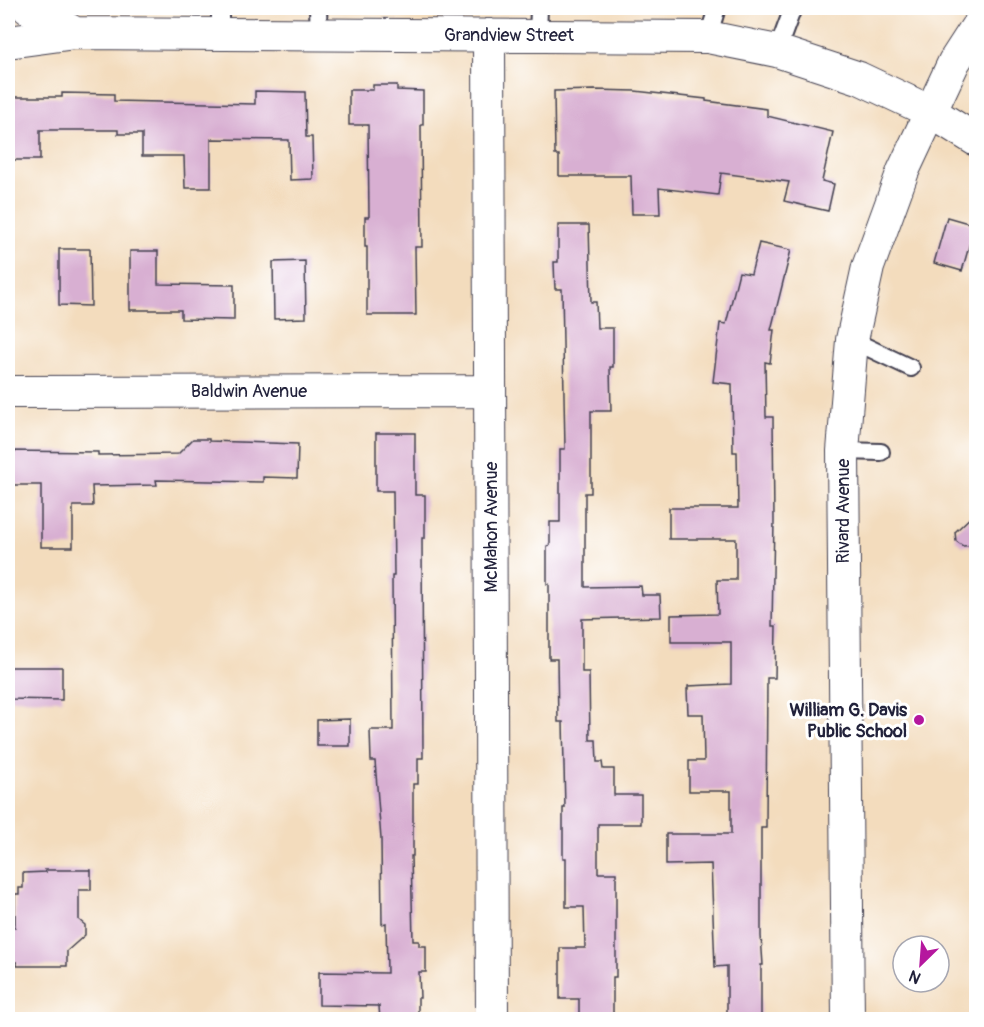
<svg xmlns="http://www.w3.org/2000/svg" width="984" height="1027" font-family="Pangolin,sans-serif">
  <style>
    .building { fill: #d8afd2 }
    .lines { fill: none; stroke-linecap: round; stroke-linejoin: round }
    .service-casing { stroke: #413e4e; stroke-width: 20 }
    .minor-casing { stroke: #413e4e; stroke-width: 34 }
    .service { stroke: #fff; stroke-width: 16 }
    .minor { stroke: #fff; stroke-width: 32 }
    .poi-dot { fill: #b5179e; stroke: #fff; stroke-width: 2 }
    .labels { text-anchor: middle; stroke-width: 6; stroke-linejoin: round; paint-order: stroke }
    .street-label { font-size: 18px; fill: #22223b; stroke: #fff }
    .poi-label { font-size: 18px; font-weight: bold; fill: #22223b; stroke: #fff; text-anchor: end }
  </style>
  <rect width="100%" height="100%" fill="#fff"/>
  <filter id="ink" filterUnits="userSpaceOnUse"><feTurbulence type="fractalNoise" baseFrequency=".0167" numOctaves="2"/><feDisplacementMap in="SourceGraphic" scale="12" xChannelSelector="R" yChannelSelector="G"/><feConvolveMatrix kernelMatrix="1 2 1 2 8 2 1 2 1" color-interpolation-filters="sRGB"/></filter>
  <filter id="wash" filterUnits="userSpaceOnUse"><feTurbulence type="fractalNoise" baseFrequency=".008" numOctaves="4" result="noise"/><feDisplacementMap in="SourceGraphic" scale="24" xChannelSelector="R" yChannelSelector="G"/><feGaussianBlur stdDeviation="1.35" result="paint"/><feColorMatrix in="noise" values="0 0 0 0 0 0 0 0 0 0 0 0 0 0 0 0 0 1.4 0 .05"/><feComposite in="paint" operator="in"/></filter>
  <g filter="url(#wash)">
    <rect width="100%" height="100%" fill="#f3dcbd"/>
    <g id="blocks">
      <!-- building -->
      <path class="building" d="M 373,85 L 397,85 L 397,90 L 423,91 L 423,125 L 421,125 L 422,247 L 415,247 L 416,315 L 367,315 L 367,247 L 365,247 L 365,217 L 369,217 L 368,125 L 349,125 L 349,90 L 373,90 Z
        M 594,90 L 635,91 L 706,99 L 706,101 L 767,109 L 767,116 L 833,132 L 822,181 L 834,184 L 828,211 L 784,201 L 789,182 L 721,173 L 718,195 L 659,188 L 660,214 L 632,214 L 631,176 L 559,176 L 559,155 L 555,155 L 554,91 Z
        M 255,91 L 305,92 L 306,137 L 312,137 L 313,179 L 290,180 L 289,140 L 211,139 L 211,188 L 185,188 L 184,156 L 142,156 L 142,134 L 118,134 L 118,130 L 40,130 L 40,160 L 8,160 L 8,97 L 62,97 L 62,93 L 114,94 L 114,101 L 255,104 Z
        M 947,217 L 975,225 L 962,271 L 934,263 Z
        M 558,225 L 589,225 L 591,302 L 596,302 L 597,328 L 613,328 L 613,367 L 610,367 L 611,411 L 591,411 L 591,493 L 585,493 L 585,587 L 641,586 L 642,595 L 660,595 L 661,617 L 582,619 L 582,672 L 589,672 L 590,740 L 596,740 L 597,762 L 602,762 L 603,769 L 614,769 L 614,795 L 641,795 L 641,824 L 598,824 L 598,873 L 616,873 L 616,977 L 613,977 L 613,1020 L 579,1020 L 579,999 L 560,999 L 560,948 L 585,948 L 584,907 L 566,907 L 566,858 L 563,858 L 563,808 L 565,808 L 563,722 L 558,722 L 557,659 L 549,659 L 549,584 L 547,584 L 547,546 L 550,545 L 550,522 L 560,522 L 560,449 L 565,449 L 562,289 L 555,289 L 554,262 L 558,262 Z
        M 759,243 L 791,250 L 771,330 L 774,330 L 770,363 L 765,362 L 766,417 L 773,417 L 774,521 L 772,626 L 776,626 L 775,678 L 767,678 L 766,828 L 761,828 L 761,936 L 763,965 L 761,965 L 761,1020 L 727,1020 L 727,966 L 715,967 L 711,864 L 666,865 L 666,834 L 731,834 L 731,791 L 689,791 L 689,761 L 704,761 L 703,714 L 688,714 L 687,689 L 688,689 L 688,686 L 731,684 L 731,642 L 671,642 L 671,615 L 718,614 L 717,580 L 736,580 L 736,539 L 669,539 L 669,508 L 738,508 L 737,452 L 733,452 L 732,384 L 713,382 L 720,323 L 726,324 L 739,272 L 751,274 Z
        M 59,249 L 90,249 L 91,306 L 59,305 Z
        M 130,251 L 158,251 L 158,284 L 234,285 L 234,320 L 181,319 L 181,310 L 130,310 Z
        M 305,261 L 306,318 L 274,319 L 273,262 Z
        M 376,433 L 415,433 L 415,495 L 425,495 L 425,538 L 422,538 L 423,758 L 418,758 L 418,784 L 413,784 L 413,856 L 411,856 L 413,941 L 419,941 L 419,946 L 426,946 L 426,972 L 419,972 L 420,998 L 418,998 L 418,1020 L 380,1020 L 379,1006 L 319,1005 L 319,972 L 387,973 L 386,923 L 382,924 L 381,839 L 375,761 L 371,761 L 370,730 L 393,730 L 392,576 L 394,576 L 393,491 L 376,491 Z
        M 193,439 L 209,439 L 209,441 L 298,444 L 297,478 L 263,477 L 263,482 L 156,480 L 157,485 L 92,486 L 93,506 L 73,506 L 73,547 L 41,547 L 41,485 L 8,485 L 8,451 L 98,452 L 98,455 L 178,454 Z
        M 976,512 L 976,545 L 963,546 L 956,541 L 955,532 Z
        M 8,667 L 62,667 L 62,700 L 8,699 Z
        M 350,719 L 350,746 L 317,746 L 317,720 Z
        M 45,870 L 91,870 L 91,890 L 79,890 L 79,920 L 85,925 L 85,935 L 67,951 L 67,966 L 17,966 L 17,962 L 8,962 L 8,927 L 15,927 L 15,894 L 19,894 L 19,888 L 23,888 L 23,873 L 46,872 Z"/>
    </g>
  </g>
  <g filter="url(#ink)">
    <use href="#blocks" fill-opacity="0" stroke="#413e4e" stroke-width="1.5"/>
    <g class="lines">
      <!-- service casing -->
      <g class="service-casing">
        <path id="service" d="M 318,8 L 319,34
          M 220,34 L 220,8
          M 538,35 L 539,8
          M 708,37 L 717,8
          M 777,51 L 793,8
          M 852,340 L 911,368
          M 843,451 L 881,452"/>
      </g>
      <!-- minor casing -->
      <g class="minor-casing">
        <path id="minor" d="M 28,8 L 75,33 L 708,37 L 777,51 L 859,78 L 931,112 L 976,140
          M 489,35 L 492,1020
          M 8,42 L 75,33
          M 8,392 L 490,391
          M 848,1020 L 843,451 L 852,340 L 868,267 L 903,171 L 954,62 L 976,28"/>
      </g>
      <!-- service -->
      <use href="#service" class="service"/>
      <!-- minor -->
      <use href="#minor" class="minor"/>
    </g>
  </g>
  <!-- markers -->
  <circle class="poi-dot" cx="919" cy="720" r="6"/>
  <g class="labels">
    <!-- street labels -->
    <g class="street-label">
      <text x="509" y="41">Grandview Street</text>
      <text x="249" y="397">Baldwin Avenue</text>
      <text transform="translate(843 511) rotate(-90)" y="6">Rivard Avenue</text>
      <text transform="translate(491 527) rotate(-90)" y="6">McMahon Avenue</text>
    </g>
    <!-- poi labels -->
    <g class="poi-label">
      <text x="907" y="716">William G. Davis<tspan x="907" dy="21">Public School</tspan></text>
    </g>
  </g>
  <!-- margin -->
  <rect width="984" height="1027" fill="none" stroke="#fff" stroke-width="30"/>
  <!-- north arrow -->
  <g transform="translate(921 964) rotate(205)"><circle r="28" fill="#ffffff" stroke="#a7a7b1" stroke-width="1.5"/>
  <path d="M0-4.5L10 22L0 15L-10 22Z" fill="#b5179e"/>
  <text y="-9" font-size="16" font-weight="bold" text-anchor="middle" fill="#22223b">N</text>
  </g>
</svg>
